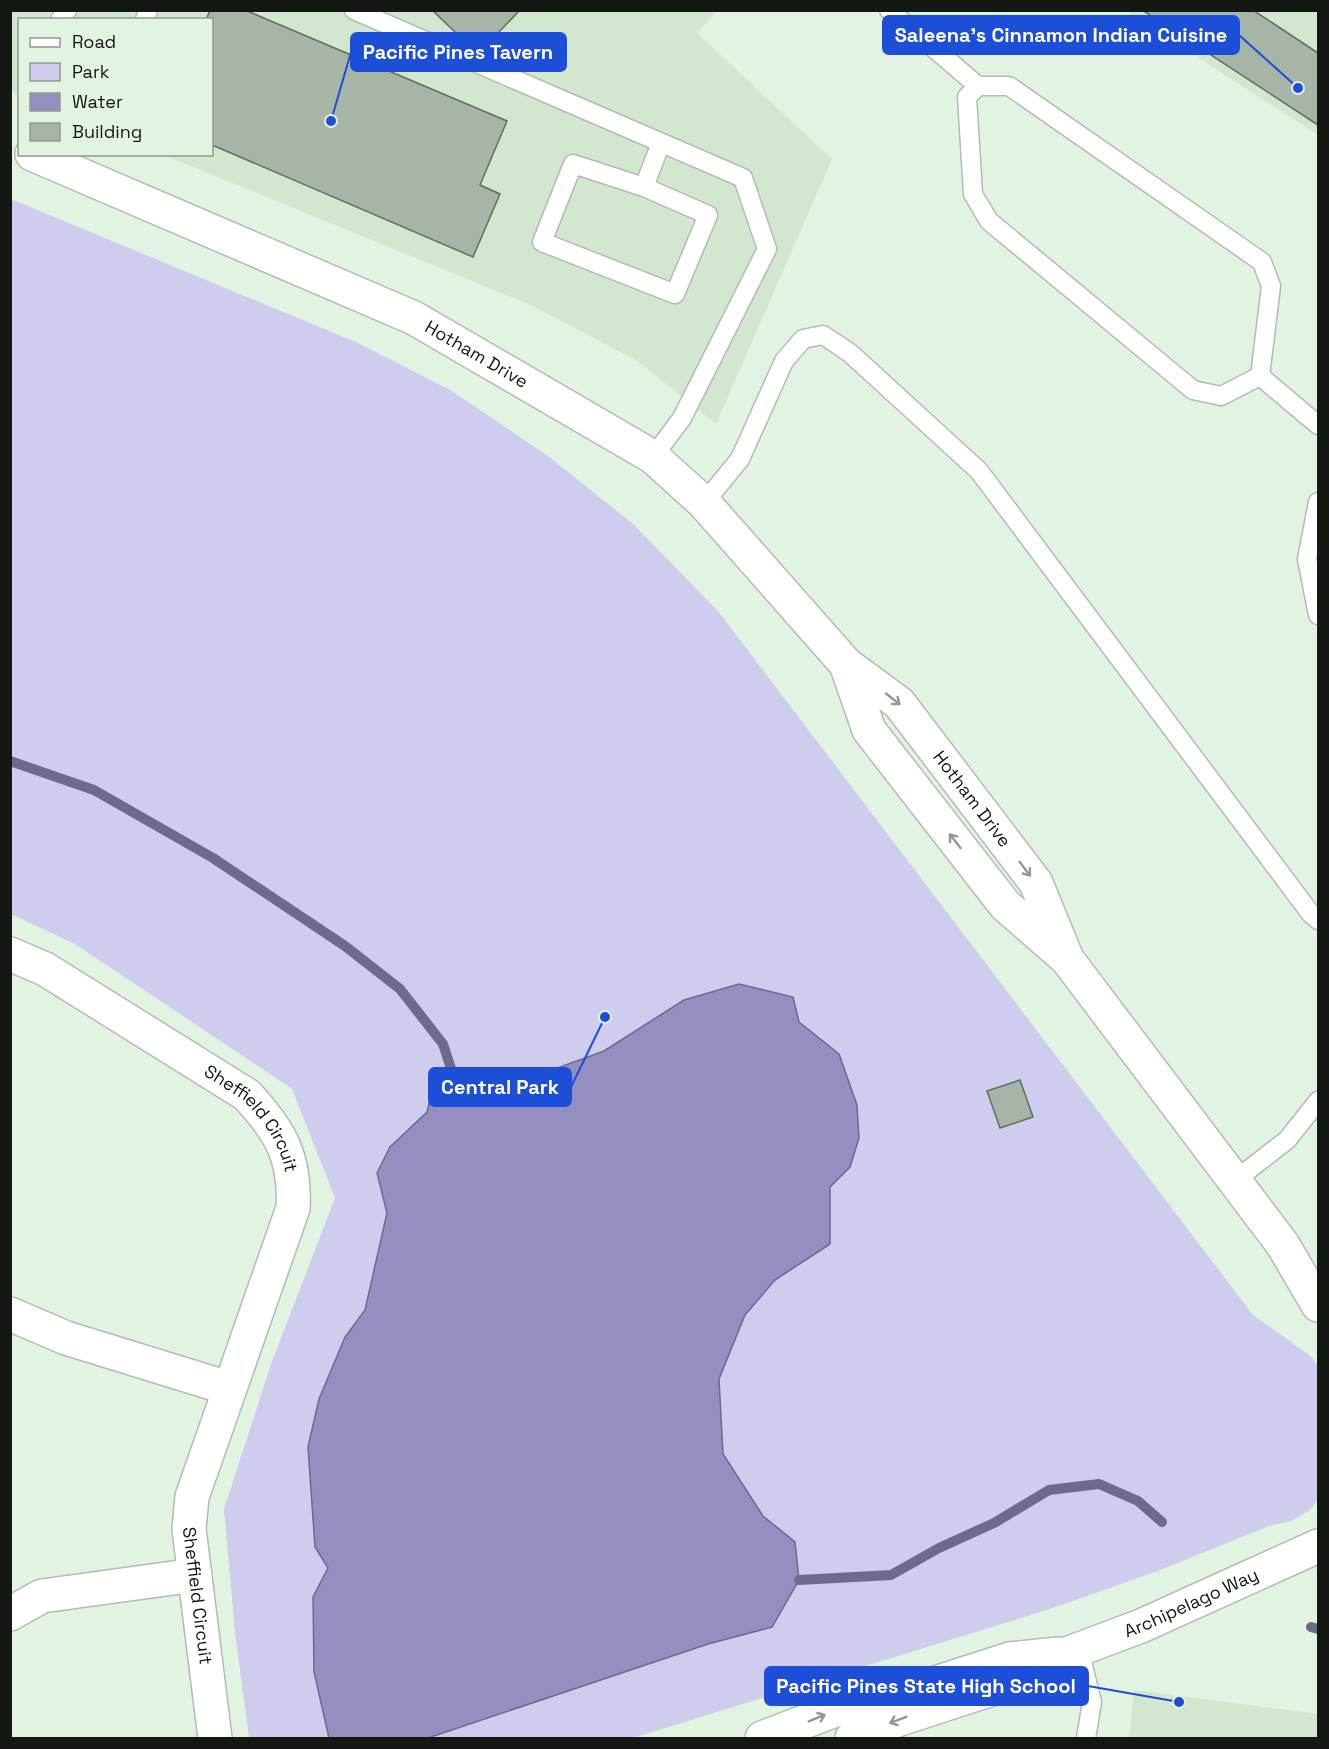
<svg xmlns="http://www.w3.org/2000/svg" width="1329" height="1749" font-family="'Space Grotesk',sans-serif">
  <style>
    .built { fill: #d2e6d0 }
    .green { fill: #cecdee }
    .water { fill: #938fc1; stroke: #6d6b8c; stroke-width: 1.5 }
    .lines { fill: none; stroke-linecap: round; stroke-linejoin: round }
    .stream { stroke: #6d6b8c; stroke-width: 10 }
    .building { fill: #a7b5a6; stroke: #616e60; stroke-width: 1.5 }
    .service-casing { stroke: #afbeae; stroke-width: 21 }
    .minor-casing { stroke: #afbeae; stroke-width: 36 }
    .tertiary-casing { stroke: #afbeae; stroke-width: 36 }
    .service { stroke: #fff; stroke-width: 18 }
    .minor { stroke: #fff; stroke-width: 33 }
    .tertiary { stroke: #fff; stroke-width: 33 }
    .oneway { stroke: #959794 }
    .labels { text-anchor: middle; stroke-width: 5; stroke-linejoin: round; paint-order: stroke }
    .street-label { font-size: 18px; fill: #131812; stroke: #e3f3e2 }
    .leader { fill: none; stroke: #1d4ed8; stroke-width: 2 }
    .callout-dot { fill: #1d4ed8; stroke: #e3f3e2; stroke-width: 2 }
    .callout { fill: #1d4ed8; stroke: #1d4ed8; stroke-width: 2 }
    .callout-label { font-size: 20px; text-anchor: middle; font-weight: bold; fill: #fff }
  </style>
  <rect width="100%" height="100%" fill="#e3f3e2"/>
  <!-- built -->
  <path class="built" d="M 10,11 L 717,11 L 697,33 L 832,159 L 716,424 L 639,362 L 531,305 L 164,155 L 212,154 L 212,20 L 20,20 L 19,96 L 11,92 Z
    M 1125,11 L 1318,11 L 1318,135 L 1131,14 Z
    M 1134,1690 L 1318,1714 L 1318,1738 L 1129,1738 Z"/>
  <!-- green -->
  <path class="green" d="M 11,199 L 358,343 L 452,391 L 548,456 L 633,524 L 718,611 L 1253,1315 L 1308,1354 L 1318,1365 L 1318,1500 L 1310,1510 L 1291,1521 L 1269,1526 L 1155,1572 L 1050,1609 L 633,1738 L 249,1738 L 235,1632 L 224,1509 L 271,1364 L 335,1198 L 292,1089 L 75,944 L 11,914 Z"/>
  <!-- water -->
  <path class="water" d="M 739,984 L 793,997 L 799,1022 L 839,1054 L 857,1105 L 859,1138 L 850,1167 L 830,1187 L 830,1244 L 775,1280 L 745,1315 L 719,1379 L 723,1454 L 763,1516 L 795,1542 L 799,1580 L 772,1627 L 708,1644 L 428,1738 L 329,1738 L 314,1672 L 313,1597 L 328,1568 L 315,1547 L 308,1447 L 319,1399 L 345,1337 L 365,1310 L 387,1213 L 377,1173 L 390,1147 L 427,1112 L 431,1096 L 459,1093 L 483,1070 L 511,1085 L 604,1051 L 684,1000 Z"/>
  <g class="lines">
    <!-- stream -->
    <path class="stream" d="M 10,761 L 94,790 L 213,858 L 345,946 L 400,989 L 443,1044 L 459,1093
      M 799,1580 L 891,1575 L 939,1548 L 994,1523 L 1049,1490 L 1099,1484 L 1138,1501 L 1162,1522
      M 1311,1627 L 1318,1629"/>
  </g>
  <!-- building -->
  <path class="building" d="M 210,10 L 245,10 L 507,121 L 480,185 L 500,194 L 473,257 L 212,145 L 212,20 L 206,20 Z
    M 432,10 L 520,10 L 478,54 Z
    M 1142,10 L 1253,10 L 1318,53 L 1318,125 Z
    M 1020,1080 L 1033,1117 L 1000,1128 L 987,1091 Z"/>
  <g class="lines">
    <!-- service casing -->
    <g class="service-casing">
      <path id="service" d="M 354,10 L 743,178 L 767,249 L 682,418 L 653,457
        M 889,10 L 978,86
        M 60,20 L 67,10
        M 145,20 L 148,10
        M 978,86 L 1009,86 L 1262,262 L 1271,286 L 1260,376 L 1221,396 L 1193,390 L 989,221 L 973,194 L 967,97 Z
        M 644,187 L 573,164 L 542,242 L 675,294 L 708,215 L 644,187 L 661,143
        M 1260,376 L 1318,425
        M 1318,502 L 1307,559 L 1318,615
        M 704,503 L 740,459 L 784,361 L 803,339 L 823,335 L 850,353 L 979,471 L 1311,914 L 1318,920
        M 1234,1181 L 1287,1140 L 1318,1101
        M 1079,1650 L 1092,1702 L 1086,1738"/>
    </g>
    <!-- minor casing -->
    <g class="minor-casing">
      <g id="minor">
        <path id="s1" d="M 10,954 L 45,969 L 247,1095 C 280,1131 296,1157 293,1208 L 192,1497 L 189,1529 L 215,1738"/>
        <path d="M 10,1314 L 66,1338 L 228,1388"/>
        <path d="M 10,1614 L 42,1596 L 195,1575"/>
      </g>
    </g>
    <!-- tertiary casing -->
    <g class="tertiary-casing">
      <g id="tertiary">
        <path id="s2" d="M 32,154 L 414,318 L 653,457 L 704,503 L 846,664 L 899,703 L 1036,883 L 1067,959"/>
        <path d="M 846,664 L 869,730 L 1005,905 L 1067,959 L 1283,1245 L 1318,1305"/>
        <path d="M 762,1738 L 838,1709 L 892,1697 L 1010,1659 L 1058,1654"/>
        <path id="s3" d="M 852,1738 L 900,1719 L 1026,1678 L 1069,1653 L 1141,1626 L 1318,1546"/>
      </g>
    </g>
    <!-- service -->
    <use href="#service" class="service"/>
    <!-- minor -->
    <use href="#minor" class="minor"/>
    <!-- tertiary -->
    <use href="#tertiary" class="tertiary"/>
  </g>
  <!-- one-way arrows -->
  <defs><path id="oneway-shaft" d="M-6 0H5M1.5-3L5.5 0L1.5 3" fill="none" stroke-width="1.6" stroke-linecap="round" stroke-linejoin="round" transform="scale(1.5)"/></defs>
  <g class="oneway">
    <use href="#oneway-shaft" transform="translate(893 699) rotate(38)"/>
    <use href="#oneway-shaft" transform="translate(955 841) rotate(-128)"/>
    <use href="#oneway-shaft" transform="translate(1025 869) rotate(53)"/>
    <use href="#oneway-shaft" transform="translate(817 1718) rotate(-22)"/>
    <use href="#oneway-shaft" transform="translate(898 1720) rotate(159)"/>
  </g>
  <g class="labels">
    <!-- street labels -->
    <g class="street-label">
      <text dy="6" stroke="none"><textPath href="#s2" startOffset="488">Hotham Drive</textPath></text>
      <text dy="6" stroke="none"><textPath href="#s2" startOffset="1162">Hotham Drive</textPath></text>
      <text dy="6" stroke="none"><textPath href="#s1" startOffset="297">Sheffield Circuit</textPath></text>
      <text dy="6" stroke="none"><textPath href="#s1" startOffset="808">Sheffield Circuit</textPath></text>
      <text dy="6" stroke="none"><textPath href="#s3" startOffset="366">Archipelago Way</textPath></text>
    </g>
  </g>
  <!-- callouts -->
  <path class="leader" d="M1298 88L1239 35M331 121L351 52M605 1017L571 1087M1179 1702L1088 1686"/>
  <g class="callout-dot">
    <circle cx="1298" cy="88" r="6"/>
    <circle cx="331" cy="121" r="6"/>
    <circle cx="605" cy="1017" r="6"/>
    <circle cx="1179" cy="1702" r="6"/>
  </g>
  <g class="callout">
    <rect x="883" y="16" width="356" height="38" rx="6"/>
    <rect x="351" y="33" width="215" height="38" rx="6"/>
    <rect x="429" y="1068" width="142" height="38" rx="6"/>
    <rect x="765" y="1667" width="323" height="38" rx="6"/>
  </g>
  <g class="callout-label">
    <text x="1061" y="42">Saleena's Cinnamon Indian Cuisine</text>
    <text x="458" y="59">Pacific Pines Tavern</text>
    <text x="500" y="1094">Central Park</text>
    <text x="926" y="1693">Pacific Pines State High School</text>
  </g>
  <!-- border -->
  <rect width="1329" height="1749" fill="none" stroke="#131812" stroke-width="24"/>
  <!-- legend -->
  <rect x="18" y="18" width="195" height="138" fill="#e3f3e2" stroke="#909b8f" stroke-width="1.5"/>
  <rect x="30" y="38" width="30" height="9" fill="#ffffff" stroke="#909b8f" stroke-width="1.5"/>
  <text x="72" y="48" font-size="18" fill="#131812">Road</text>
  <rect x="30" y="63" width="30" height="18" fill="#cecdee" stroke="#909b8f" stroke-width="1.5"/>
  <text x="72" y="78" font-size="18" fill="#131812">Park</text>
  <rect x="30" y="93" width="30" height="18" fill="#938fc1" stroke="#909b8f" stroke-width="1.5"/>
  <text x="72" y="108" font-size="18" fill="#131812">Water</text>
  <rect x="30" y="123" width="30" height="18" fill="#a7b5a6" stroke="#909b8f" stroke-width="1.5"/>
  <text x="72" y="138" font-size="18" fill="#131812">Building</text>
</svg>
